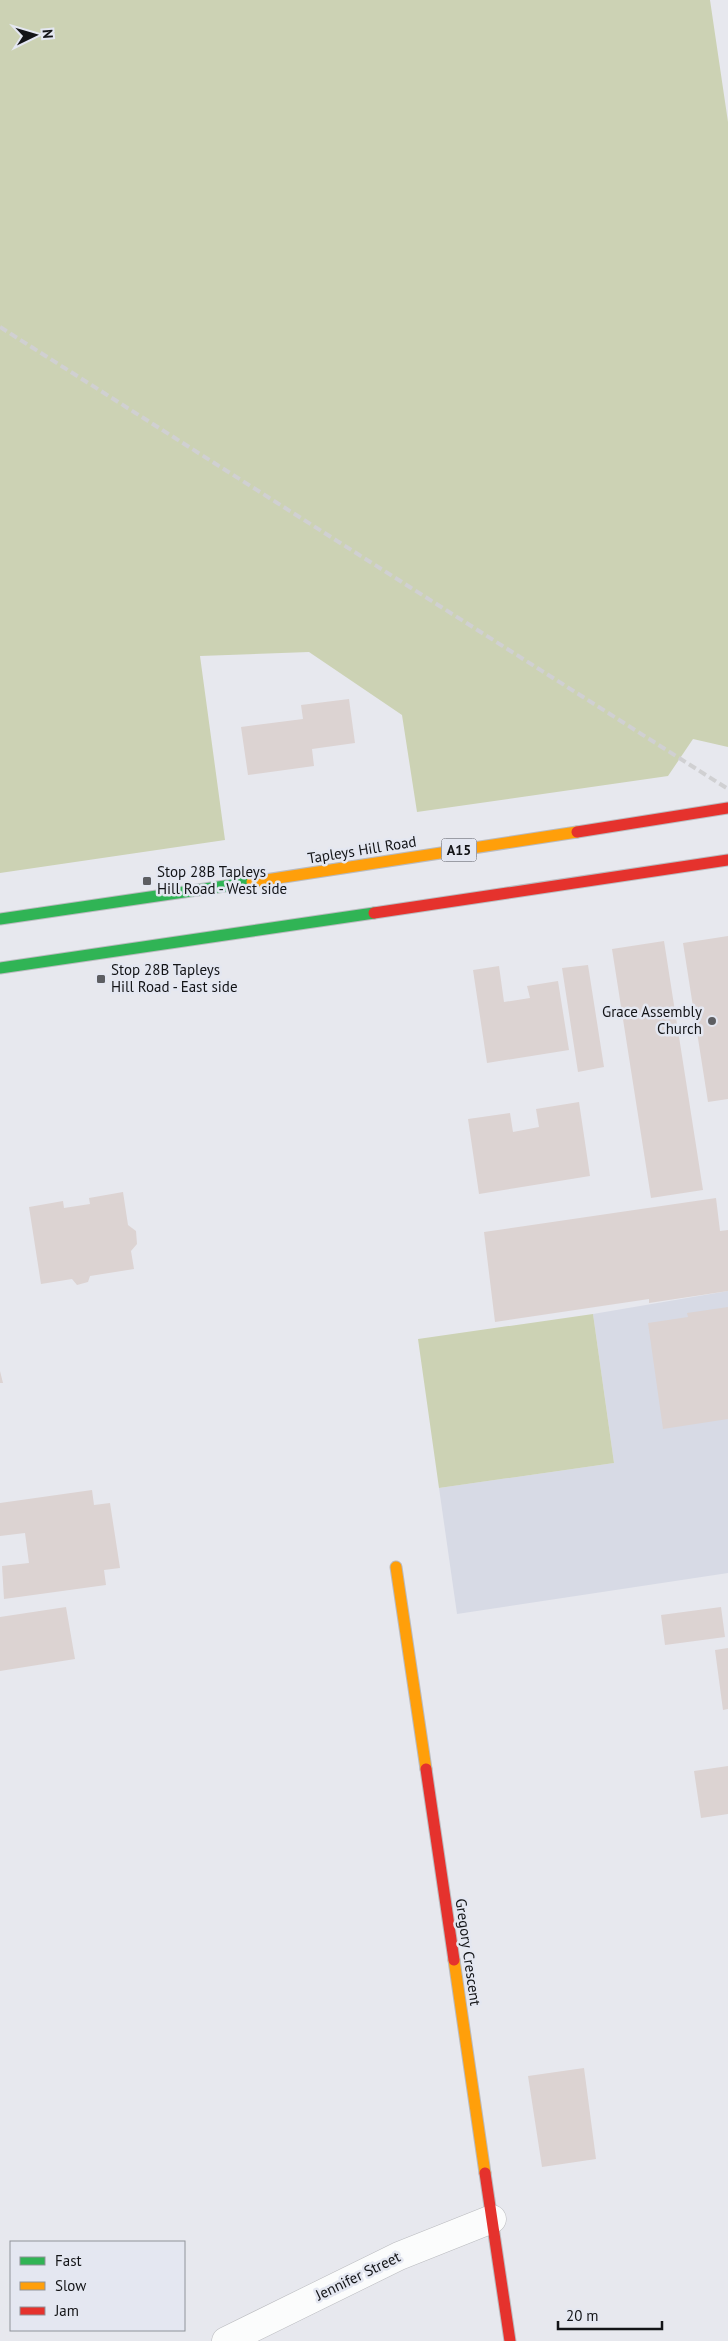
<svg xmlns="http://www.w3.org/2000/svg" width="728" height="2341" font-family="'PT Sans',sans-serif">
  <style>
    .built { fill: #d7dae5 }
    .green { fill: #ccd2b4 }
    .building { fill: #dcd3d2 }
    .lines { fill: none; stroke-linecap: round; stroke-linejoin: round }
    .street-casing { stroke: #babbbf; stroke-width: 29 }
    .fast-casing { stroke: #babbbf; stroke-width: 13 }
    .slow-casing { stroke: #babbbf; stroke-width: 13 }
    .jam-casing { stroke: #babbbf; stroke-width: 13 }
    .street { stroke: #fbfcfc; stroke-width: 28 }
    .fast { stroke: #30b455; stroke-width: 11 }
    .slow { stroke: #ff9f0a; stroke-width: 11 }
    .jam { stroke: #e5322d; stroke-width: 11 }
    .rail { stroke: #d0d0d2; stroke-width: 4; stroke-dasharray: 8 4; stroke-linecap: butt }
    .poi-dot { fill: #5d5e62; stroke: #e4e7f1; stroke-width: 2 }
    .labels { text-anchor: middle; stroke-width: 5; stroke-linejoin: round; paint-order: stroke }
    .shield { fill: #e4e7f1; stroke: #525358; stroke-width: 1 }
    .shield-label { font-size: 14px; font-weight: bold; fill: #131417 }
    .street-label { font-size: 15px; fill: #131417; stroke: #e4e7f1 }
    .poi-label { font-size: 15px; fill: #131417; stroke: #e4e7f1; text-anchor: start }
  </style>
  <rect width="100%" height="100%" fill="#e7e8ee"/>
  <!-- built -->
  <path class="built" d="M 728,1291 L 728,1573 L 457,1614 L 439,1488 L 614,1463 L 593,1314 Z"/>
  <!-- green -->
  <path class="green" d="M 0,0 L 710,0 L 728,122 L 728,747 L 693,739 L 668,776 L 417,812 L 402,715 L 309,652 L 200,656 L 225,840 L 0,873 Z
    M 593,1314 L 614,1463 L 439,1488 L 418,1339 Z"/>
  <!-- building -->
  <path class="building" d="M 349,699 L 355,743 L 312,749 L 314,766 L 248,775 L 241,727 L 303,719 L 301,705 Z
    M 728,936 L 728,1099 L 708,1102 L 683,943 Z
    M 664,941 L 703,1190 L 651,1198 L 612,949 Z
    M 588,965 L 604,1067 L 578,1072 L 562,968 Z
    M 499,966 L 504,1002 L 530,998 L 527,986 L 558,981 L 569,1050 L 487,1063 L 473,970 Z
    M 579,1102 L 590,1176 L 479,1194 L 468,1119 L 510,1113 L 513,1132 L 539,1127 L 536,1109 Z
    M 123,1192 L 128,1225 L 136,1231 L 137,1244 L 131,1251 L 134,1269 L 90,1276 L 88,1282 L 77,1285 L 72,1279 L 41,1284 L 29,1207 L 63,1201 L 64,1208 L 90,1204 L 89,1198 Z
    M 716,1198 L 720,1231 L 728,1230 L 728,1291 L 649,1303 L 649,1299 L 495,1322 L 484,1232 Z
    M 728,1307 L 728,1419 L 663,1429 L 648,1323 L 688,1317 L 687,1313 Z
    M 0,1371 L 3,1383 L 0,1383 Z
    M 92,1490 L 94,1505 L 110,1503 L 120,1568 L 104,1570 L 106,1585 L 4,1599 L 2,1566 L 29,1563 L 25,1533 L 0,1536 L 0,1503 Z
    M 66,1607 L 75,1659 L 0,1671 L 0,1617 Z
    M 721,1607 L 725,1637 L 665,1645 L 661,1615 Z
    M 728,1648 L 728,1709 L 723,1710 L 715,1650 Z
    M 728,1766 L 728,1814 L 701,1818 L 694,1771 Z
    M 584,2068 L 596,2159 L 542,2167 L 528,2076 Z"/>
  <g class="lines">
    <!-- street casing -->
    <g class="street-casing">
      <path id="street" d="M 226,2341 L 399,2256 L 492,2219"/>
    </g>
    <!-- fast casing -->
    <g class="fast-casing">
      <path id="fast" d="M 0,919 L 252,882
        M 0,968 L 374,913"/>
    </g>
    <!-- slow casing -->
    <g class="slow-casing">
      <path id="slow" d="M 252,882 L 577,832
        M 396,1567 L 426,1769
        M 454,1960 L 485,2173"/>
    </g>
    <!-- jam casing -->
    <g class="jam-casing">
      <path id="jam" d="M 577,832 L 728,808
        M 374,913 L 728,860
        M 426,1769 L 454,1960
        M 485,2173 L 510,2341"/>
    </g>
    <!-- street -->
    <use href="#street" class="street"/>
    <!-- fast -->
    <use href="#fast" class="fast"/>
    <!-- slow -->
    <use href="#slow" class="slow"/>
    <!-- jam -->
    <use href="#jam" class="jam"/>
    <!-- rail -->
    <path class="rail" d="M 0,327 L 728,789"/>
  </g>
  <!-- markers -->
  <g class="poi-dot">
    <rect x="142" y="876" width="10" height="10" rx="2.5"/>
    <rect x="96" y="974" width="10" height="10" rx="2.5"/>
    <circle cx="712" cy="1021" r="5"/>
  </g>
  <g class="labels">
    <!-- shield labels -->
    <rect class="shield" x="441.5" y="838.5" width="35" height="23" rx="4"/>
    <g class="shield-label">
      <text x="459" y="855">A15</text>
    </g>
    <!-- street labels -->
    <g class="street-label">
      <text transform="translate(362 850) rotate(-9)" y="5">Tapleys Hill Road</text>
      <text transform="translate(468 1952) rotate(82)" y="5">Gregory Crescent</text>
      <text transform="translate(358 2276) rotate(-26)" y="5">Jennifer Street</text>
    </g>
    <!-- poi labels -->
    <g class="poi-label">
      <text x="157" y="877">Stop 28B Tapleys<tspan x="157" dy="17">Hill Road - West side</tspan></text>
      <text x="111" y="975">Stop 28B Tapleys<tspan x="111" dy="17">Hill Road - East side</tspan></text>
      <text x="702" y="1017" text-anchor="end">Grace Assembly<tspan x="702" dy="17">Church</tspan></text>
    </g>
  </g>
  <!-- legend -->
  <rect x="10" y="2241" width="175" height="90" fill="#e4e7f1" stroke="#90939a"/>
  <rect x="20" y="2257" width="25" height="8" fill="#30b455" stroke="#90939a"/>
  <text x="55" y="2266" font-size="15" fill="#131417">Fast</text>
  <rect x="20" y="2282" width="25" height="8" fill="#ff9f0a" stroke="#90939a"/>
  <text x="55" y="2291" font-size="15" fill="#131417">Slow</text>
  <rect x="20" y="2307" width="25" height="8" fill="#e5322d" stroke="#90939a"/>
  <text x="55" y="2316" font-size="15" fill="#131417">Jam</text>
  <!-- north arrow -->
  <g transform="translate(35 35) rotate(85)" stroke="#e4e7f1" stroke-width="4" paint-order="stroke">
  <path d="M0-4L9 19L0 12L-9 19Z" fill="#131417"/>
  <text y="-8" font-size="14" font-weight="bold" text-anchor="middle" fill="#131417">N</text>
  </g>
  <!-- scale -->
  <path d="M558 2321v8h104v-8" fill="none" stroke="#131417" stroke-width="2.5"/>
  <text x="566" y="2321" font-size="15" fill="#131417" stroke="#e4e7f1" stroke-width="4" paint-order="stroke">20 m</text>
</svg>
